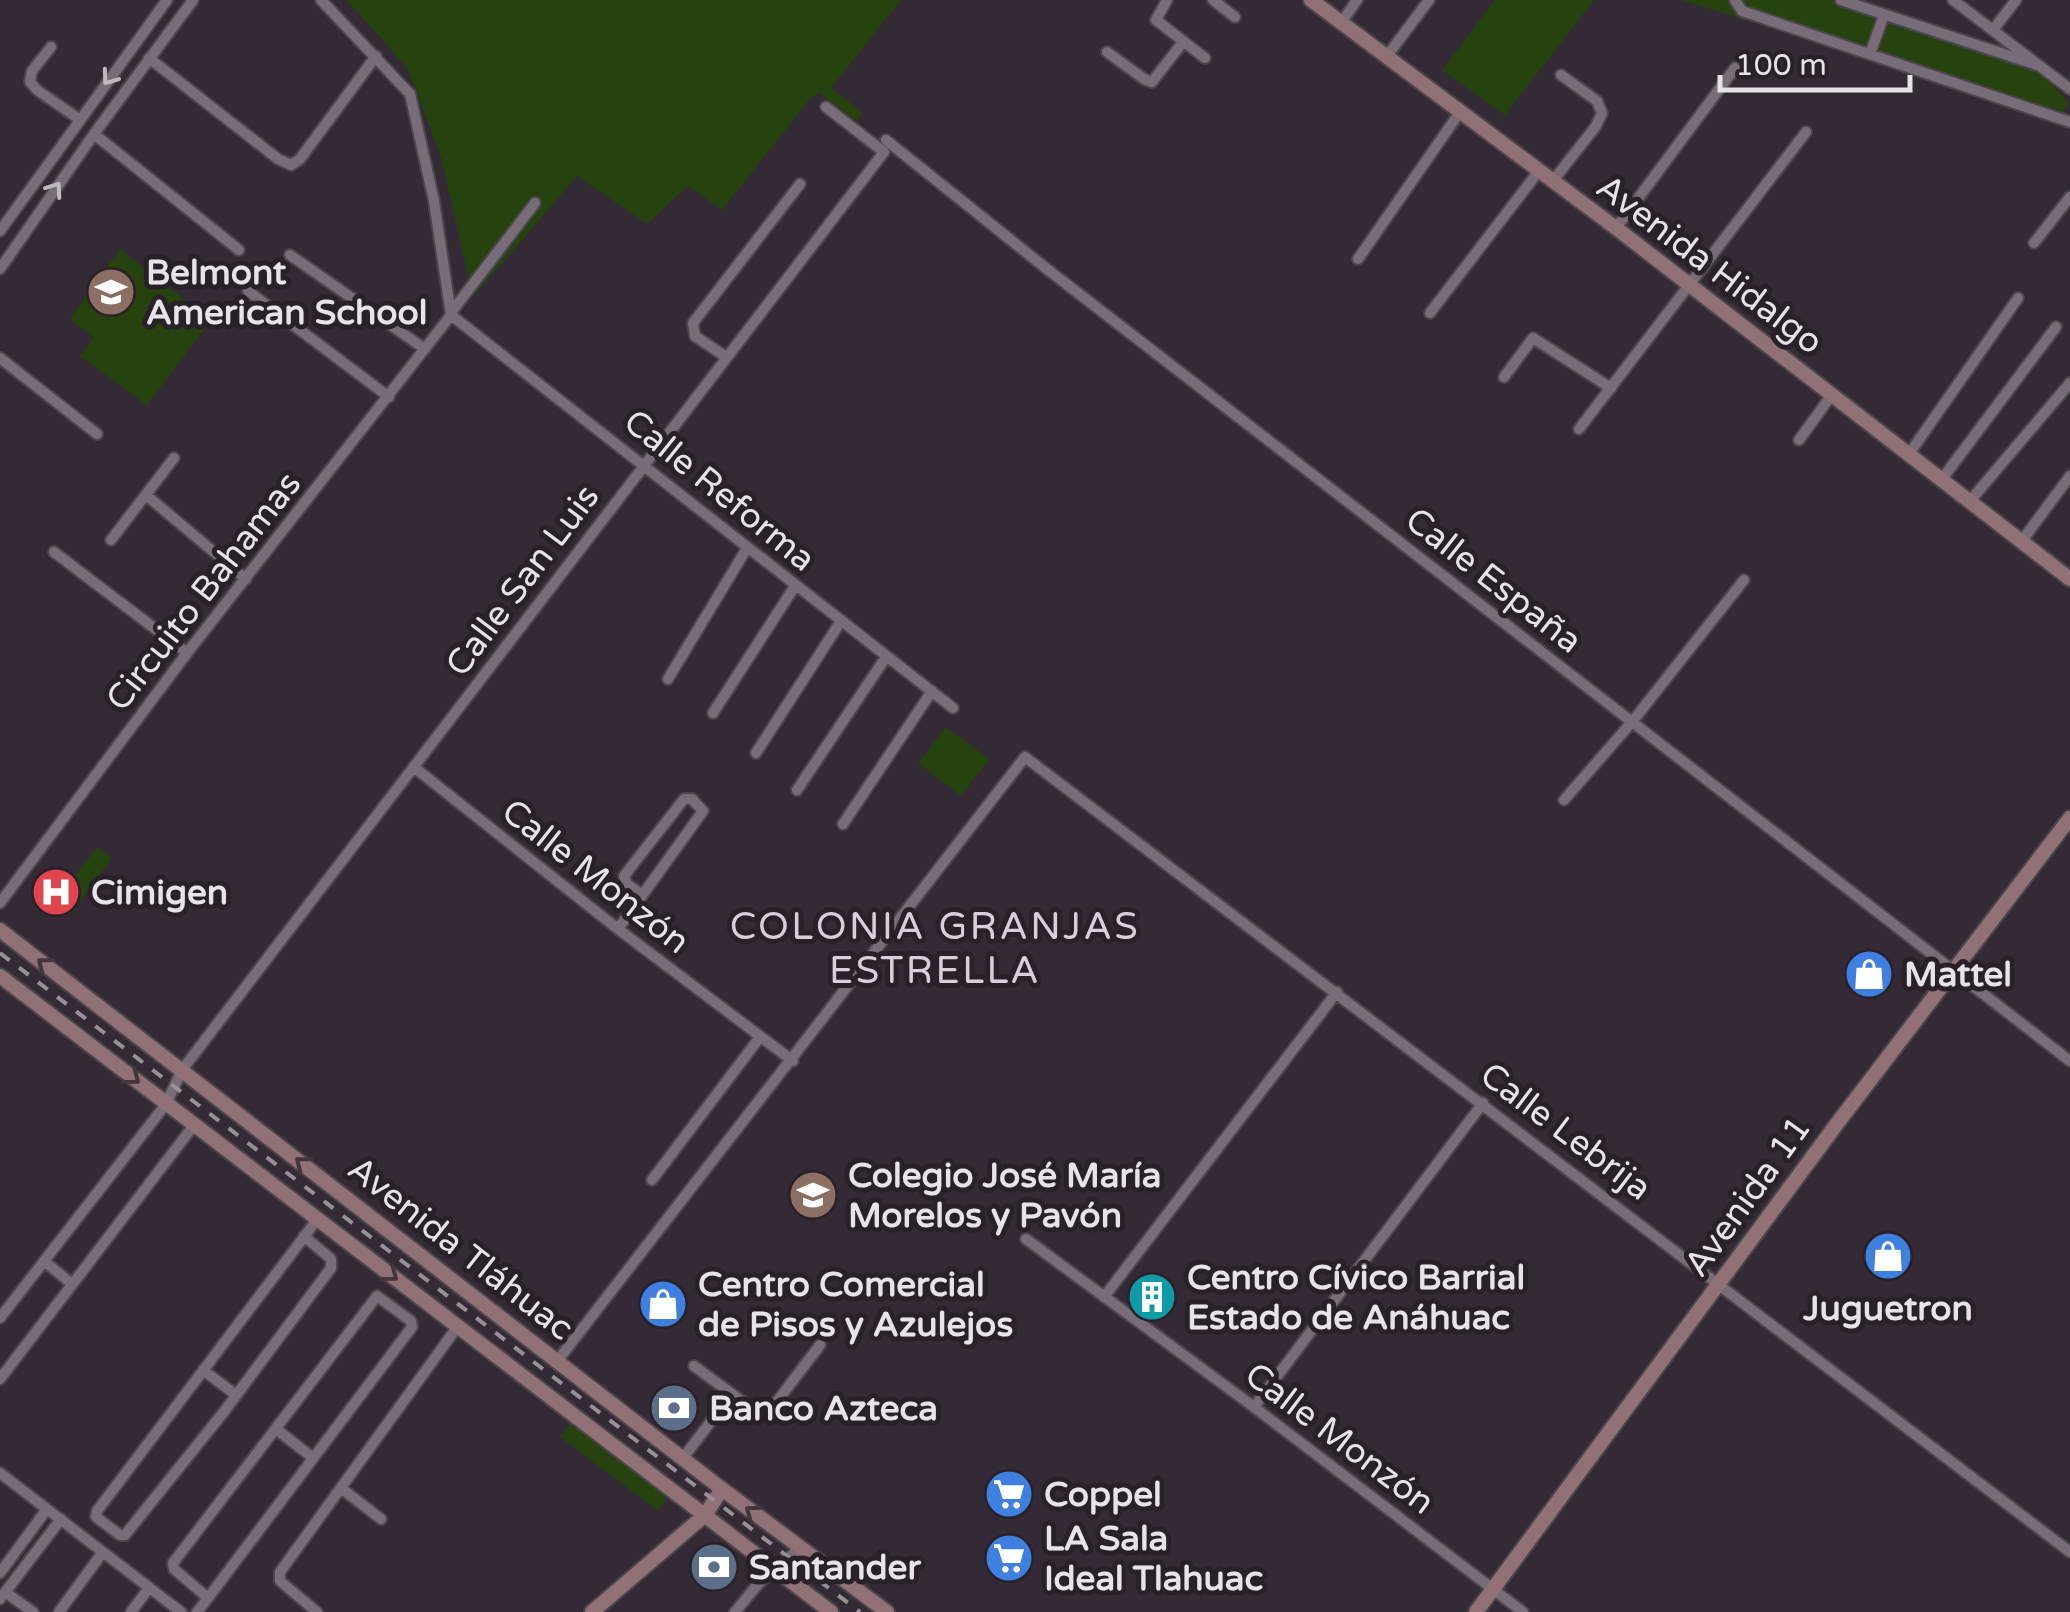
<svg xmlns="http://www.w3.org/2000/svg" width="2070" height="1612" font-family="'Varela Round',sans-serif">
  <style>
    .green { fill: #25420f }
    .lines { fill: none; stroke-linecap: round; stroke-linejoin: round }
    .street-casing { stroke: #4c454d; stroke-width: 14 }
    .secondary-casing { stroke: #4c454d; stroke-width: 18 }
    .street { stroke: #776c78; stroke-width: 10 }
    .secondary { stroke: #917175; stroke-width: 14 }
    .rail { stroke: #989099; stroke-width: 4; stroke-dasharray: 12 12; stroke-linecap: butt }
    .oneway { stroke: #c0b9c1 }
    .oneway2 { stroke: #43343d }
    .labels { text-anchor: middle; stroke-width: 10; stroke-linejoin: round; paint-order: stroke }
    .street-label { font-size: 35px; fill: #e8e2e9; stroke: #29202a }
    .poi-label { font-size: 35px; font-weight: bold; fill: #e8e2e9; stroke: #29202a; text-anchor: start }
    .neighbourhood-label { font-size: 38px; letter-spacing: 2.5px; fill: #dacedc; stroke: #29202a }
  </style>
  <rect width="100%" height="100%" fill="#332a35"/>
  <!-- green -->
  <path class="green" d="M 347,0 L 901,0 L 831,88 L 863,113 L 857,121 L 819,93 L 809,100 L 722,210 L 688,186 L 647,224 L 577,176 L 473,297 L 441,157 L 408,69 Z
    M 1495,0 L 1594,0 L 1505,115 L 1442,70 Z
    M 1681,0 L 1838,0 L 2040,72 L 2068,102 L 2062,116 Z
    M 120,249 L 211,320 L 147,405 L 80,356 L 94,338 L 70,319 Z
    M 946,727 L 989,759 L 961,796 L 918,763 Z
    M 97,847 L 112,858 L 71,914 L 55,902 Z
    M 572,1421 L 669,1495 L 658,1511 L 560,1437 Z"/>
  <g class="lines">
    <!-- street casing -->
    <g class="street-casing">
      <path id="street" d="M 321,0 L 410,94 L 434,201 L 451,315
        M 1167,0 L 1156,20 L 1205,58
        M 1213,0 L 1235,17
        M 1735,0 L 1742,11 L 2070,122
        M 1841,0 L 2040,66
        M 1953,0 L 2070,89
        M 1341,23 L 1357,0
        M 1993,30 L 2016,0
        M 51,47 L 32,71 L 30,82 L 37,90 L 79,119
        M 1107,52 L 1144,79 L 1152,82 L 1183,42
        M 1870,54 L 1884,15
        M 1387,56 L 1429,0
        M 149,58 L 278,159 L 291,165 L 300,159 L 376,56
        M 94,134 L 239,250
        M 886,140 L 1047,269 L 2070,1061
        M 1552,182 L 1596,126 L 1602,113 L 1597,101 L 1561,75
        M 1616,228 L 1735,68
        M 0,231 L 167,0
        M 2034,243 L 2070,197
        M 290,255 L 425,349
        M 1358,259 L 1460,112
        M 0,269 L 94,134 L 193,0
        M 248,291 L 389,397
        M 453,310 L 535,203
        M 1430,313 L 1538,172
        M 451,315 L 953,708
        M 726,357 L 695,336 L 693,323 L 800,184
        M 0,358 L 97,434
        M 1504,377 L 1533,338 L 1611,388
        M 1579,429 L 1806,132
        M 1799,440 L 1831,396
        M 1909,454 L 2018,298
        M 1942,479 L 2056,327
        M 146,495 L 246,579
        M 1970,501 L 2070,383
        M 111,540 L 174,458
        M 2021,542 L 2070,476
        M 54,552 L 187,653
        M 668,679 L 747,548
        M 713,713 L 795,586
        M 756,753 L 841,621
        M 415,768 L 618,929 L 793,1061
        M 797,790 L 886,657
        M 1564,800 L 1632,722 L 1744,580
        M 843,824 L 932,691
        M 0,903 L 187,653 L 451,315
        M 618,929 L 703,811 L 692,799 L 684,799 L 624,876 L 627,884 L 642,895
        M 652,1180 L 760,1037
        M 304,1236 L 331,1259 L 331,1268 L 223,1413 L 125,1535 L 120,1535 L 96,1517 L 97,1511 L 310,1229 L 317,1219
        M 1026,1239 L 1254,1407 L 1523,1612
        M 44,1261 L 72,1284
        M 1104,1297 L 1337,992
        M 0,1318 L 166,1104 L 182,1070 L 884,152 L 826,107
        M 558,1360 L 1025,757 L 2070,1552
        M 694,1366 L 758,1413 L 769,1412 L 820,1345
        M 203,1370 L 236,1395
        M 0,1379 L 194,1125
        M 1254,1407 L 1483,1103
        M 276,1429 L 313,1458
        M 683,1458 L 731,1395
        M 0,1473 L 181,1612
        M 341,1488 L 381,1519
        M 0,1573 L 47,1509
        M 5,1592 L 33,1612
        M 0,1599 L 61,1519
        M 59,1612 L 103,1552
        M 131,1612 L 149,1588
        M 197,1612 L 208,1598 L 412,1327 L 411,1321 L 377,1296 L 173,1563 L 174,1569 L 208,1598
        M 317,1612 L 280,1581 L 280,1572 L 458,1326
        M 735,1612 L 759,1583 L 801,1547"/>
    </g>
    <!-- secondary casing -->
    <g class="secondary-casing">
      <path id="secondary" d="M 1311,0 L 1616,228 L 2070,579
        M 0,930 L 722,1489 L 887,1612
        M 0,976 L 831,1612
        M 592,1612 L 705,1515 L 722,1489
        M 1476,1612 L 1836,1125 L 2070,818"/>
    </g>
    <!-- street -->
    <use href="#street" class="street"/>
    <!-- secondary -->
    <use href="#secondary" class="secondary"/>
    <!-- rail -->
    <path class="rail" d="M 0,953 L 860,1612"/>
  </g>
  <!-- one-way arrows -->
  <defs><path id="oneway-chevron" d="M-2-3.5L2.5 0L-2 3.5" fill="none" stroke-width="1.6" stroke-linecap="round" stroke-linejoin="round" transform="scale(2.5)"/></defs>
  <g class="oneway">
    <use href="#oneway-chevron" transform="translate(109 78) rotate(126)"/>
    <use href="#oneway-chevron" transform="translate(55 189) rotate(-55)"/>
  </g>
  <g class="oneway2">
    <use href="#oneway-chevron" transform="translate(44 964) rotate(-142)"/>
    <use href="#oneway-chevron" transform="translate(133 1078) rotate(37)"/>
    <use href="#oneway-chevron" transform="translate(302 1163) rotate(-142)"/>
    <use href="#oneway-chevron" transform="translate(391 1275) rotate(37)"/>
    <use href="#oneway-chevron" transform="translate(752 1512) rotate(-144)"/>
  </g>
  <!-- icons -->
  <defs>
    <g id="school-disc" transform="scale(2.5)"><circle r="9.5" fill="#8d6e63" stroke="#29202a"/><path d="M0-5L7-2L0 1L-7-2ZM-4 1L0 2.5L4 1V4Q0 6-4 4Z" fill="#fff"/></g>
    <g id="hospital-disc" transform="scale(2.5)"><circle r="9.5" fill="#e0444e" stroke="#29202a"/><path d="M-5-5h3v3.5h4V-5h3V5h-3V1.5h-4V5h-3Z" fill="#fff"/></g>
    <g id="shop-disc" transform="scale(2.5)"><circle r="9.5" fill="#3f7fe0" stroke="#29202a"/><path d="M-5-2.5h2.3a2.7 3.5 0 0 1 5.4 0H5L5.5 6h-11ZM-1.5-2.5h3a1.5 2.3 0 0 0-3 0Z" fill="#fff"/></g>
    <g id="building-disc" transform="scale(2.5)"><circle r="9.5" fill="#0f9aa8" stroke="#29202a"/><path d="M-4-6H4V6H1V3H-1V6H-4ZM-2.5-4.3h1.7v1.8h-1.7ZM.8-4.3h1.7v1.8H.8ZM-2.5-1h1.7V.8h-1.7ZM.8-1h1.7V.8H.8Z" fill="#fff"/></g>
    <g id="bank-disc" transform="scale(2.5)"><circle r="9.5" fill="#5c6f8a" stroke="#29202a"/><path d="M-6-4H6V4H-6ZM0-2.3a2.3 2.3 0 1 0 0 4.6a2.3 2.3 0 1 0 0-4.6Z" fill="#fff"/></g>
    <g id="supermarket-disc" transform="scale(2.5)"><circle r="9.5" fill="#3f7fe0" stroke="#29202a"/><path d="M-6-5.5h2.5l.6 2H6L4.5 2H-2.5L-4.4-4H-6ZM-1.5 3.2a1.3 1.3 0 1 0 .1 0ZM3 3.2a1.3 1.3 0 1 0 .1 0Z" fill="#fff"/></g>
  </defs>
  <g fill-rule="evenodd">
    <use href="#school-disc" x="111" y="292"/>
    <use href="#hospital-disc" x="56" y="892"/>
    <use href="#shop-disc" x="1869" y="974"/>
    <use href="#school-disc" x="813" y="1195"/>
    <use href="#shop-disc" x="1888" y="1256"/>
    <use href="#building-disc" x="1152" y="1297"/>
    <use href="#shop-disc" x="663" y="1304"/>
    <use href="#bank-disc" x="674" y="1408"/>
    <use href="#supermarket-disc" x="1009" y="1494"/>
    <use href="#supermarket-disc" x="1009" y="1558"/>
    <use href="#bank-disc" x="714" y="1567"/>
  </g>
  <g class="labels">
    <!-- street labels -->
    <g class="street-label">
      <text transform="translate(1710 264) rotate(37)" y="12">Avenida Hidalgo</text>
      <text transform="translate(720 490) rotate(39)" y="12">Calle Reforma</text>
      <text transform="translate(522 580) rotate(-53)" y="12">Calle San Luis</text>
      <text transform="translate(1494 580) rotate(38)" y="12">Calle España</text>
      <text transform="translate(203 591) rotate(-52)" y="12">Circuito Bahamas</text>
      <text transform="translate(596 876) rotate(38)" y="12">Calle Monzón</text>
      <text transform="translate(1566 1131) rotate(37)" y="12">Calle Lebrija</text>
      <text transform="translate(1747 1196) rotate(-54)" y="12">Avenida 11</text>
      <text transform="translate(461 1248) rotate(38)" y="12">Avenida Tláhuac</text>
      <text transform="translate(1340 1438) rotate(37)" y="12">Calle Monzón</text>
    </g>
    <!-- poi labels -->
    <g class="poi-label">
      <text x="146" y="284">Belmont<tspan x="146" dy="40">American School</tspan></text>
      <text x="91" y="904">Cimigen</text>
      <text x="1904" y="986">Mattel</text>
      <text x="848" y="1187">Colegio José María<tspan x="848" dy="40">Morelos y Pavón</tspan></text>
      <text x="1187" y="1289">Centro Cívico Barrial<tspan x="1187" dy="40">Estado de Anáhuac</tspan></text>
      <text x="698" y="1296">Centro Comercial<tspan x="698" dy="40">de Pisos y Azulejos</tspan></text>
      <text x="1888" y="1320" text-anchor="middle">Juguetron</text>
      <text x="709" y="1420">Banco Azteca</text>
      <text x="1044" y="1506">Coppel</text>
      <text x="1044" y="1550">LA Sala<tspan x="1044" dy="40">Ideal Tlahuac</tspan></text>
      <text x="749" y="1579">Santander</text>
    </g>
    <!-- neighbourhood labels -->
    <g class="neighbourhood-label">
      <text x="935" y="939">COLONIA GRANJAS<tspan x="935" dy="44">ESTRELLA</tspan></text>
    </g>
  </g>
  <!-- scale -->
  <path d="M1720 75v15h190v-15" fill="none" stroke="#e8e2e9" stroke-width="5"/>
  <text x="1735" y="75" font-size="30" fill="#e8e2e9" stroke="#29202a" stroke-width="8" paint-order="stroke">100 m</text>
</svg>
